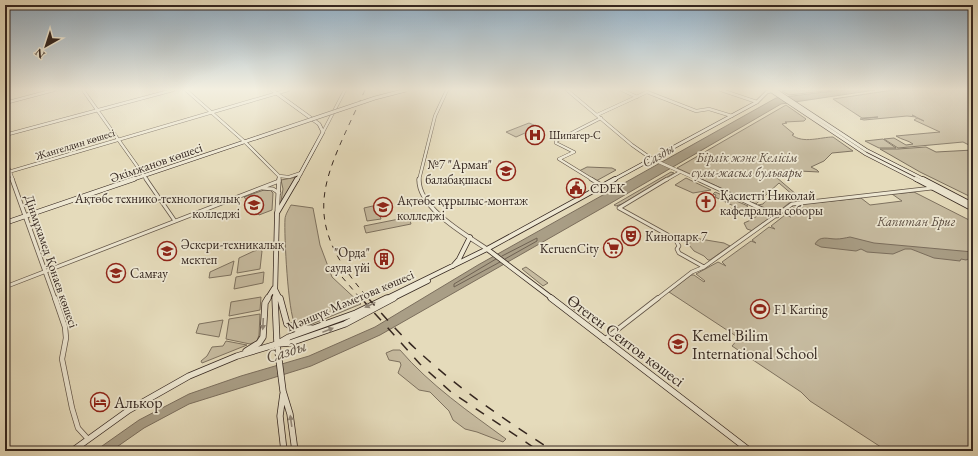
<svg xmlns="http://www.w3.org/2000/svg" width="978" height="456" font-family="'EB Garamond',serif">
  <style>
    .green { fill: #c7bca1; stroke: #7e7260 }
    .water { fill: #a99e86; stroke: #7b6e5d }
    .lines { fill: none; stroke-linecap: round; stroke-linejoin: round }
    .shore { stroke: #6f6253; stroke-width: 1 }
    .minor-far2-casing { stroke: #615447; stroke-width: 3.5 }
    .minor-far1-casing { stroke: #615447; stroke-width: 4.5 }
    .minor-casing { stroke: #615447; stroke-width: 5.5 }
    .tertiary-far2-casing { stroke: #615447; stroke-width: 3.5 }
    .tertiary-far1-casing { stroke: #615447; stroke-width: 5 }
    .tertiary-casing { stroke: #615447; stroke-width: 6 }
    .secondary-far2-casing { stroke: #352720; stroke-width: 4 }
    .secondary-far1-casing { stroke: #352720; stroke-width: 5.5 }
    .secondary-casing { stroke: #352720; stroke-width: 7 }
    .minor-far2 { stroke: #eee8d3; stroke-width: 2.5 }
    .minor-far1 { stroke: #eee8d3; stroke-width: 3 }
    .minor { stroke: #eee8d3; stroke-width: 4 }
    .tertiary-far2 { stroke: #eee8d3; stroke-width: 2.5 }
    .tertiary-far1 { stroke: #eee8d3; stroke-width: 3.5 }
    .tertiary { stroke: #eee8d3; stroke-width: 4.5 }
    .secondary-far2 { stroke: #eee8d3; stroke-width: 3 }
    .secondary-far1 { stroke: #eee8d3; stroke-width: 4 }
    .secondary { stroke: #eee8d3; stroke-width: 5.5 }
    .rail-far1 { stroke: #352720; stroke-width: 1; stroke-dasharray: 5.5 5.5; stroke-linecap: butt }
    .rail { stroke: #352720; stroke-width: 1.5; stroke-dasharray: 10 10; stroke-linecap: butt }
    .secondary-bridge-casing { stroke: #352720; stroke-width: 4; stroke-linecap: butt }
    .secondary-bridge { stroke: #eee8d3; stroke-width: 3 }
    .oneway { fill: #92887a }
    .labels { text-anchor: middle; stroke-width: 3.5; stroke-linejoin: round; paint-order: stroke }
    .far-poi-label { font-size: 11px; fill: #352720; stroke: #eee8d3; text-anchor: start }
    .far-street-label { font-size: 11px; fill: #352720; stroke: #eee8d3 }
    .park-label { font-size: 13px; font-style: italic; fill: #5a4c40; stroke: #eee8d3 }
    .street-label { font-size: 13px; fill: #352720; stroke: #eee8d3 }
    .poi-label { font-size: 13px; fill: #352720; stroke: #eee8d3; text-anchor: start }
    .water-label { font-size: 14px; font-style: italic; fill: #584b3f; stroke: #eee8d3 }
    .near-poi-label { font-size: 16px; fill: #352720; stroke: #eee8d3; text-anchor: start }
    .near-street-label { font-size: 16px; fill: #352720; stroke: #eee8d3 }
    .near-water-label { font-size: 17px; font-style: italic; fill: #584b3f; stroke: #eee8d3 }
  </style>
  <rect width="100%" height="100%" fill="#e5dbbb"/>
  <filter id="stains"><feTurbulence type="fractalNoise" baseFrequency=".005" numOctaves="4"/><feColorMatrix values="0 0 0 0 .2 0 0 0 0 .09 0 0 0 0 .02 0 0 0 .5 -.17"/></filter>
  <radialGradient id="worn" r=".72"><stop offset=".6" stop-color="#630" stop-opacity="0"/><stop offset="1" stop-color="#630" stop-opacity=".3"/></radialGradient>
  <!-- green -->
  <path class="green" d="M 787,90 L 833,90 L 789,95 L 782,91 Z
    M 893,90 L 973,90 L 973,147 L 963,142 L 898,148 L 884,139 L 894,138 L 906,145 L 913,144 C 908,140 902,140 896,136 L 940,132 L 914,120 L 917,118 L 924,121 L 912,115 L 916,117 L 907,116 L 864,120 L 860,119 L 878,117 L 862,118 L 833,99 Z
    M 786,105 L 806,119 L 804,121 L 785,122 L 787,123 L 782,124 L 794,134 L 792,135 C 803,144 821,137 833,137 L 853,151 L 832,153 L 824,161 L 811,167 L 817,170 L 819,172 L 799,171 L 776,177 L 804,201 L 789,203 L 777,213 L 758,205 L 763,204 L 769,197 L 780,201 L 794,196 L 779,183 L 756,204 L 677,168 Z
    M 529,123 L 534,125 L 530,127 L 534,129 L 516,137 L 506,132 Z
    M 883,139 L 896,148 L 879,148 L 865,141 Z
    M 926,147 L 936,152 L 973,150 L 973,196 L 971,197 L 920,172 L 880,149 L 898,149 Z
    M 587,167 L 612,168 L 616,170 L 596,181 L 579,171 Z
    M 671,172 L 674,173 L 622,204 L 616,206 L 614,205 Z
    M 297,177 L 280,207 L 283,189 L 281,180 Z
    M 686,178 L 711,190 L 693,193 L 675,185 Z
    M 264,190 L 270,190 L 273,193 L 272,210 L 259,215 L 244,197 Z
    M 715,192 L 748,206 L 737,215 L 727,210 L 730,208 L 735,210 L 738,208 L 715,197 L 716,195 L 713,194 Z
    M 914,192 L 973,222 L 973,451 L 887,451 L 810,401 L 801,392 L 732,346 L 739,338 L 669,292 L 691,275 L 694,275 L 704,282 L 705,281 L 696,274 L 718,262 L 726,266 L 722,262 L 751,241 L 756,243 L 752,240 L 769,227 L 775,229 L 771,226 L 785,215 L 791,217 L 786,214 L 790,210 L 790,208 L 795,209 L 792,206 L 793,205 L 861,198 L 870,205 L 902,201 L 892,194 Z
    M 291,205 L 313,208 L 320,245 L 332,277 L 361,304 L 312,324 L 295,324 C 288,313 284,235 285,219 C 285,215 289,209 291,205 Z
    M 377,205 L 381,219 L 367,221 L 364,208 Z
    M 761,213 L 767,213 L 773,217 L 753,231 L 747,229 L 744,223 L 753,219 Z
    M 409,217 L 411,224 L 366,233 L 364,226 Z
    M 694,238 L 724,243 L 730,246 L 710,260 L 708,260 L 704,256 L 694,251 L 689,245 L 691,240 Z
    M 259,250 L 262,251 L 260,269 L 237,273 L 239,258 L 254,251 Z
    M 234,261 L 231,275 L 209,278 L 210,272 Z
    M 526,267 L 548,283 L 543,286 L 522,269 Z
    M 264,272 L 263,283 L 234,289 L 236,277 Z
    M 261,297 L 260,310 L 229,316 L 231,302 Z
    M 577,304 L 604,324 L 599,328 L 572,308 Z
    M 260,314 L 259,335 L 257,341 L 250,344 L 226,339 L 229,319 Z
    M 223,320 L 219,337 L 196,333 L 199,324 Z
    M 226,341 L 247,345 L 202,363 L 201,361 L 207,356 L 212,347 L 223,346 Z
    M 393,350 L 400,350 C 430,385 469,412 506,439 L 503,442 L 477,432 L 465,429 L 453,420 L 449,411 L 430,392 L 419,390 L 398,373 L 401,365 L 400,362 L 389,360 L 386,353 Z"/>
  <!-- water -->
  <path class="water" d="M 841,90 L 875,90 L 781,104 L 611,203 L 380,335 L 311,366 L 189,404 L 144,428 L 111,451 L 95,451 L 139,420 L 189,394 L 241,376 L 309,356 L 375,327 L 478,265 L 776,98 Z
    M 850,237 L 874,243 L 973,252 L 973,257 L 966,260 L 961,259 L 960,261 L 934,258 L 911,249 L 905,249 L 893,254 L 867,252 L 861,249 L 856,251 L 821,247 L 815,244 C 820,235 828,239 836,239 C 841,239 845,238 850,237 Z"/>
  <g class="lines">
    <!-- shore -->
    <path class="shore" d="M 502,256 L 537,238 L 537,241 L 505,259
      M 496,259 L 454,284 L 454,287 L 500,262"/>
    <!-- minor-far2 casing -->
    <g class="minor-far2-casing">
      <path id="minor-far2" d="M 83,90 L 147,180
        M 622,90 L 637,97
        M 721,90 L 757,102
        M 5,103 L 54,90
        M 597,115 L 647,92 L 696,111 L 709,109 L 732,116
        M 5,135 L 173,90
        M 652,159 L 699,180
        M 5,173 L 288,90
        M 593,180 L 559,159 L 574,152 L 556,143 L 556,141 L 601,118
        M 666,180 L 680,172"/>
    </g>
    <!-- minor-far1 casing -->
    <g class="minor-far1-casing">
      <path id="minor-far1" d="M 146,179 L 175,221
        M 591,179 L 603,186
        M 697,179 L 777,216
        M 262,188 L 273,189 L 279,193
        M 619,208 L 675,239 L 679,246 L 677,249 L 679,253 L 704,267
        M 619,208 L 667,179
        M 5,287 L 279,181
        M 657,299 L 692,272 L 704,267 L 792,204 L 932,188"/>
    </g>
    <!-- minor casing -->
    <g class="minor-casing">
      <path id="minor" d="M 604,340 L 658,298"/>
    </g>
    <!-- tertiary-far2 casing -->
    <g class="tertiary-far2-casing">
      <path id="tertiary-far2" d="M 186,90 L 245,142 L 279,176 L 279,180
        M 567,90 L 632,145 L 652,159
        M 323,132 L 345,90
        M 5,159 L 13,180
        M 279,176 L 289,177 L 301,173
        M 419,180 L 435,116 L 447,90"/>
    </g>
    <!-- tertiary-far1 casing -->
    <g class="tertiary-far1-casing">
      <path id="tertiary-far1" d="M 12,179 L 55,299
        M 419,179 C 418,208 466,235 487,249
        M 277,213 L 279,179"/>
    </g>
    <!-- tertiary casing -->
    <g class="tertiary-casing">
      <path id="tertiary" d="M 55,298 L 65,327 L 66,338 L 62,359 L 72,408 L 78,428 L 88,439"/>
    </g>
    <!-- secondary-far2 casing -->
    <g class="secondary-far2-casing">
      <path id="secondary-far2" d="M 272,90 L 319,124 L 323,132 L 297,180
        M 770,90 L 866,154 L 917,180
        M 775,90 L 866,150 L 925,180
        M 131,180 L 256,138
        M 613,180 L 757,102 L 767,92 L 774,90"/>
    </g>
    <!-- secondary-far1 casing -->
    <g class="secondary-far1-casing">
      <path id="secondary-far1" d="M 916,179 L 973,209
        M 923,179 L 973,205
        M 5,223 L 134,179
        M 487,249 L 553,299
        M 453,266 L 459,259 L 470,237
        M 275,289 L 280,299
        M 267,299 L 274,288
        M 275,299 L 277,213 L 297,179
        M 385,299 L 487,249 L 615,179
        M 392,299 L 428,281"/>
    </g>
    <!-- secondary casing -->
    <g class="secondary-casing">
      <path id="secondary" d="M 275,298 L 277,344 L 283,391 L 290,414 L 295,451
        M 280,298 L 287,324 L 296,329 L 311,328
        M 551,298 L 750,451
        M 277,344 L 289,337 L 356,313 L 387,298
        M 246,351 L 259,343 L 263,337 L 265,303 L 268,298
        M 283,394 L 280,416 L 284,451
        M 72,451 L 129,410 L 189,376 L 237,356 L 277,344 L 290,343 L 345,324 L 394,298"/>
    </g>
    <!-- minor-far2 -->
    <use href="#minor-far2" class="minor-far2"/>
    <!-- minor-far1 -->
    <use href="#minor-far1" class="minor-far1"/>
    <!-- minor -->
    <use href="#minor" class="minor"/>
    <!-- tertiary-far2 -->
    <use href="#tertiary-far2" class="tertiary-far2"/>
    <!-- tertiary-far1 -->
    <use href="#tertiary-far1" class="tertiary-far1"/>
    <!-- tertiary -->
    <use href="#tertiary" class="tertiary"/>
    <!-- secondary-far2 -->
    <use href="#secondary-far2" class="secondary-far2"/>
    <!-- secondary-far1 -->
    <use href="#secondary-far1" class="secondary-far1"/>
    <!-- secondary -->
    <use href="#secondary" class="secondary"/>
    <!-- rail-far1 -->
    <path class="rail-far1" d="M 365,90 C 325,179 295,216 369,299
      M 342,277 L 361,299"/>
    <!-- rail -->
    <path class="rail" d="M 361,298 L 420,364 L 451,392 L 539,451
      M 368,298 C 387,320 406,341 428,360 C 466,394 510,423 553,451"/>
    <!-- secondary-bridge casing -->
    <g class="secondary-bridge-casing">
      <path id="secondary-bridge" d="M 256,138 L 375,98 L 406,90"/>
    </g>
    <!-- secondary-bridge -->
    <use href="#secondary-bridge" class="secondary-bridge"/>
  </g>
  <!-- one-way arrows -->
  <defs><path id="oneway-solid" d="M-6-.8H1V-3.2L6.5 0L1 3.2V.8H-6Z"/></defs>
  <g class="oneway">
    <use href="#oneway-solid" transform="translate(370 305) rotate(154)"/>
    <use href="#oneway-solid" transform="translate(263 324) rotate(93)"/>
    <use href="#oneway-solid" transform="translate(328 330) rotate(-21)"/>
    <use href="#oneway-solid" transform="translate(291 421) rotate(-98)"/>
  </g>
  <!-- sky -->
  <linearGradient id="sky" x2="0" y2="1"><stop stop-color="#8fabc1"/><stop offset="0.58" stop-color="#f3efe0"/><stop offset="1" stop-color="#f3efe0" stop-opacity="0"/></linearGradient>
  <rect width="978" height="154" fill="url(#sky)"/>
  <!-- icons -->
  <defs>
    <g id="hospital-ring" transform="scale(1)"><circle r="9.5" fill="#eee8d3" stroke="#8f2418" stroke-width="1.5"/><path d="M-5-5h3v3.5h4V-5h3V5h-3V1.5h-4V5h-3Z" fill="#8f2418"/></g>
    <g id="school-ring" transform="scale(1)"><circle r="9.5" fill="#eee8d3" stroke="#8f2418" stroke-width="1.5"/><path d="M0-5L7-2L0 1L-7-2ZM-4 1L0 2.5L4 1V4Q0 6-4 4Z" fill="#8f2418"/></g>
    <g id="civic-ring" transform="scale(1)"><circle r="9.5" fill="#eee8d3" stroke="#8f2418" stroke-width="1.5"/><path d="M-.6-6.5H3V-4.5H.6V-3L4-1V1h2V6H-6V1h2V-1L-.6-3ZM-1.2 2.5V6h2.4V2.5Z" fill="#8f2418"/></g>
    <g id="church-ring" transform="scale(1)"><circle r="9.5" fill="#eee8d3" stroke="#8f2418" stroke-width="1.5"/><path d="M-1.2-6h2.4v3.5h3.3v2.4h-3.3V6h-2.4V-.1h-3.3v-2.4h3.3Z" fill="#8f2418"/></g>
    <g id="university-ring" transform="scale(1)"><circle r="9.5" fill="#eee8d3" stroke="#8f2418" stroke-width="1.5"/><path d="M0-5L7-2L0 1L-7-2ZM-4 1L0 2.5L4 1V4Q0 6-4 4Z" fill="#8f2418"/></g>
    <g id="theatre-ring" transform="scale(1)"><circle r="9.5" fill="#eee8d3" stroke="#8f2418" stroke-width="1.5"/><path d="M-5-5.5Q0-4 5-5.5V0Q5 5 0 6Q-5 5-5 0ZM-3.3-2.5H-1v1.5H-3.3ZM1-2.5H3.3v1.5H1ZM-2.8 1Q0 5.5 2.8 1Z" fill="#8f2418"/></g>
    <g id="supermarket-ring" transform="scale(1)"><circle r="9.5" fill="#eee8d3" stroke="#8f2418" stroke-width="1.5"/><path d="M-6-5.5h2.5l.6 2H6L4.5 2H-2.5L-4.4-4H-6ZM-1.5 3.2a1.3 1.3 0 1 0 .1 0ZM3 3.2a1.3 1.3 0 1 0 .1 0Z" fill="#8f2418"/></g>
    <g id="building-ring" transform="scale(1)"><circle r="9.5" fill="#eee8d3" stroke="#8f2418" stroke-width="1.5"/><path d="M-4-6H4V6H1V3H-1V6H-4ZM-2.5-4.3h1.7v1.8h-1.7ZM.8-4.3h1.7v1.8H.8ZM-2.5-1h1.7V.8h-1.7ZM.8-1h1.7V.8H.8Z" fill="#8f2418"/></g>
    <g id="stadium-ring" transform="scale(1)"><circle r="9.5" fill="#eee8d3" stroke="#8f2418" stroke-width="1.5"/><path d="M0-5a6.5 5 0 1 0 0 10a6.5 5 0 1 0 0-10ZM-3.5-1.8h7v3.6h-7Z" fill="#8f2418"/></g>
    <g id="hotel-ring" transform="scale(1)"><circle r="9.5" fill="#eee8d3" stroke="#8f2418" stroke-width="1.5"/><path d="M-6-4.5h1.5V1H6V5H4.5V3h-9V5H-6ZM-4 0a1.8 1.8 0 1 1 3.6 0ZM.5 0V-2.5h3Q6-2.5 6 0Z" fill="#8f2418"/></g>
  </defs>
  <g fill-rule="evenodd">
    <use href="#hospital-ring" x="535" y="135"/>
    <use href="#school-ring" x="506" y="171"/>
    <use href="#civic-ring" x="576" y="188"/>
    <use href="#church-ring" x="706" y="202"/>
    <use href="#university-ring" x="254" y="205"/>
    <use href="#university-ring" x="383" y="207"/>
    <use href="#theatre-ring" x="631" y="236"/>
    <use href="#supermarket-ring" x="613" y="248"/>
    <use href="#school-ring" x="167" y="251"/>
    <use href="#building-ring" x="384" y="259"/>
    <use href="#school-ring" x="116" y="273"/>
    <use href="#stadium-ring" x="760" y="309"/>
    <use href="#school-ring" x="678" y="344"/>
    <use href="#hotel-ring" x="100" y="402"/>
  </g>
  <g class="labels">
    <!-- far-poi labels -->
    <g class="far-poi-label">
      <text x="549" y="139">Шипагер-С</text>
    </g>
    <!-- far-street labels -->
    <g class="far-street-label">
      <text transform="translate(75 144) rotate(-17)" y="4">Жангелдин көшесі</text>
    </g>
    <!-- park labels -->
    <g class="park-label">
      <text x="747" y="162">Бірлік және Келісім<tspan x="747" dy="15">сулы-жасыл бульвары</tspan></text>
      <text x="916" y="226">Капитан Бриг</text>
    </g>
    <!-- street labels -->
    <g class="street-label">
      <text transform="translate(156 162) rotate(-19)" y="5">Әкімжанов көшесі</text>
      <text transform="translate(52 261) rotate(71)" y="5">Дінмұхамед Қонаев көшесі</text>
      <text transform="translate(350 300) rotate(-23)" y="5">Мәншүк Мәметова көшесі</text>
    </g>
    <!-- poi labels -->
    <g class="poi-label">
      <text x="492" y="169" text-anchor="end">№7 "Арман"<tspan x="492" dy="15">балабақшасы</tspan></text>
      <text x="590" y="193">CDEK</text>
      <text x="720" y="200">Қасиетті Николай<tspan x="720" dy="15">кафедралды соборы</tspan></text>
      <text x="240" y="203" text-anchor="end">Ақтөбе технико-технологиялық<tspan x="240" dy="15">колледжі</tspan></text>
      <text x="397" y="205">Ақтөбе құрылыс-монтаж<tspan x="397" dy="15">колледжі</tspan></text>
      <text x="645" y="241">Кинопарк 7</text>
      <text x="181" y="249">Әскери-техникалық<tspan x="181" dy="15">мектеп</tspan></text>
      <text x="599" y="253" text-anchor="end">KeruenCity</text>
      <text x="370" y="257" text-anchor="end">"Орда"<tspan x="370" dy="15">сауда үйі</tspan></text>
      <text x="130" y="278">Самғау</text>
      <text x="774" y="314">F1 Karting</text>
    </g>
    <!-- water labels -->
    <g class="water-label">
      <text transform="translate(658 155) rotate(-30)" y="5">Сазды</text>
    </g>
    <!-- near-poi labels -->
    <g class="near-poi-label">
      <text x="692" y="341">Kemel Bilim<tspan x="692" dy="18">International School</tspan></text>
      <text x="114" y="408">Алькор</text>
    </g>
    <!-- near-street labels -->
    <g class="near-street-label">
      <text transform="translate(626 340) rotate(37)" y="6">Өтеген Сеитов көшесі</text>
    </g>
    <!-- near-water labels -->
    <g class="near-water-label">
      <text transform="translate(286 351) rotate(-18)" y="6">Сазды</text>
    </g>
  </g>
  <!-- margin -->
  <rect width="978" height="456" fill="none" stroke="#e5dbbb" stroke-width="20"/>
  <rect x="6" y="6" width="966" height="444" fill="none" stroke="#352720" stroke-width="2"/>
  <rect x="10" y="10" width="958" height="436" fill="none" stroke="#352720"/>
  <!-- north arrow -->
  <g transform="translate(46 46) rotate(219)" stroke="#eee8d3" stroke-width="3" paint-order="stroke">
  <path d="M0-3L7 15L0 10L-7 15Z" fill="#352720"/>
  <text y="-6" font-size="11" font-weight="bold" text-anchor="middle" fill="#352720">N</text>
  </g>
  <rect width="100%" height="100%" filter="url(#stains)"/>
  <rect width="100%" height="100%" fill="url(#worn)"/>
</svg>
